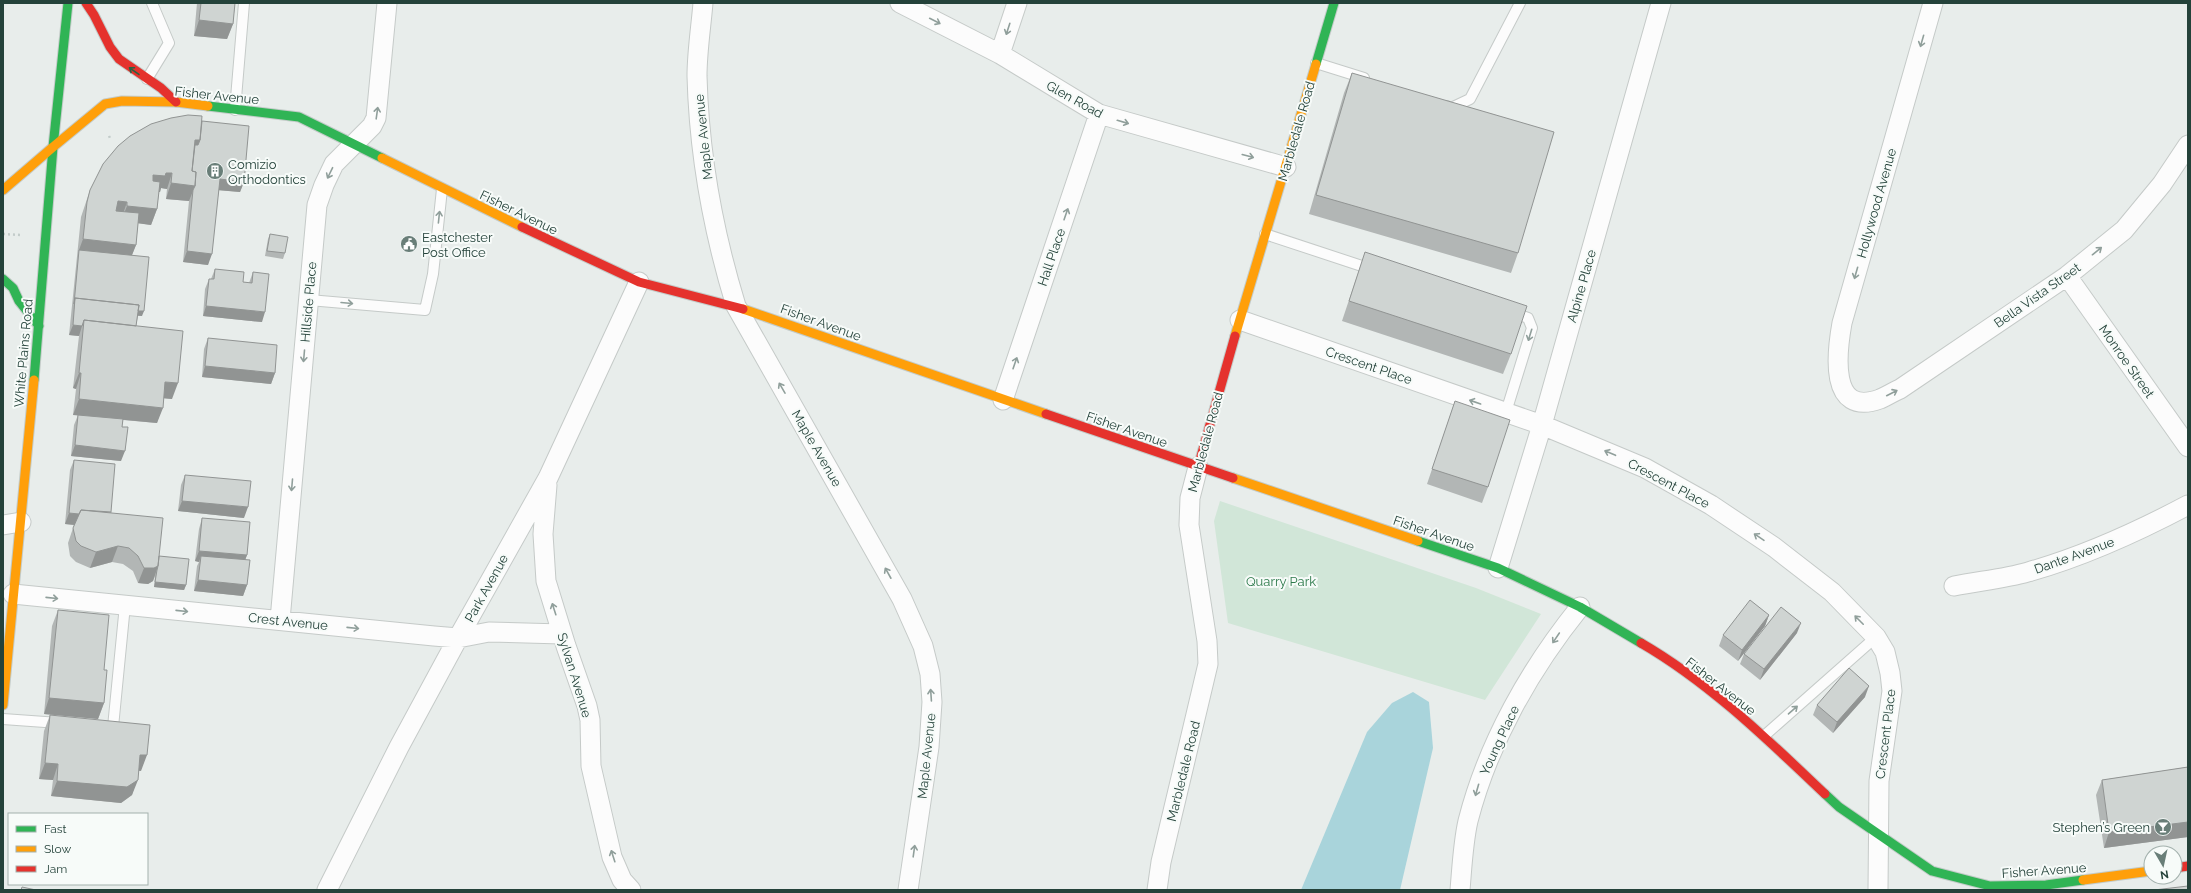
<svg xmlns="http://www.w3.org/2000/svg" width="2191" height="893" font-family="Raleway,sans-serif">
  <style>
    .green { fill: #d1e6d8 }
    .water { fill: #a9d4db }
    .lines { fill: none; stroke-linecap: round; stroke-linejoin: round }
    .lane-casing { stroke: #c5cac8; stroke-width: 12 }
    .street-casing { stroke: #c5cac8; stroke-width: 21 }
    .fast-casing { stroke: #c3cbc8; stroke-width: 11 }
    .slow-casing { stroke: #c3cbc8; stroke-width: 11 }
    .jam-casing { stroke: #c3cbc8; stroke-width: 11 }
    .path { stroke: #c3ccca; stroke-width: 2.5; stroke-dasharray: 2 3; stroke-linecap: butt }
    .lane { stroke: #fcfcfc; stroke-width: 10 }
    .street { stroke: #fcfcfc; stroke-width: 19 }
    .fast { stroke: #30b455; stroke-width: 9 }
    .slow { stroke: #ff9f0a; stroke-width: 9 }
    .jam { stroke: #e5322d; stroke-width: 9 }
    .wall { fill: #b2b6b5 }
    .shaded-wall { fill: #919493 }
    .building { fill: #cfd4d2; stroke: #919493 }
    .oneway { stroke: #909f9b }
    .oneway2 { stroke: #286442 }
    .labels { text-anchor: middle; stroke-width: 4; stroke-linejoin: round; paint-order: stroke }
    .street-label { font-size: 13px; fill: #24423a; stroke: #f7fbf9 }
    .poi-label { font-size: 13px; fill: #24423a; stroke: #f7fbf9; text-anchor: start }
    .park-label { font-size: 13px; fill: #2d7a4b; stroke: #f7fbf9 }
  </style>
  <rect width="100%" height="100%" fill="#e8edeb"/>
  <!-- green -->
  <path class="green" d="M 1220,501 L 1476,588 L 1541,614 L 1485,700 L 1228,623 L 1214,521 Z"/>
  <!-- water -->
  <path class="water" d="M 1413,692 L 1429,702 L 1433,748 L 1400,890 L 1301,890 L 1367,732 L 1392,703 Z"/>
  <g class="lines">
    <!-- lane casing -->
    <g class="lane-casing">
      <path id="lane" d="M 1316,63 L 1364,78
        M 147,79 L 169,43 L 152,3
        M 1447,106 L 1451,108 L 1470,99 L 1520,3
        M 235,110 L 244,3
        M 1265,234 L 1374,270
        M 309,300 L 425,310 L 433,274 L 442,189
        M 1506,412 L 1532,328 L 1528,318 L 1511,312
        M 3,719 L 59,723
        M 105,727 L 113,727 L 125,605
        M 1764,736 L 1876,637"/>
    </g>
    <!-- street casing -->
    <g class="street-casing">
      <path id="street" d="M 703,3 C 701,27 697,52 697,76 C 699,153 713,231 736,306 L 902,599 L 923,646 L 930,674 L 932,702 L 929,747 L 908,890
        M 900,3 L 1000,54 L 1099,114 L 1286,167
        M 1933,3 L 1842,323 C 1837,351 1828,418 1880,399 C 1887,396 1893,392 1900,389 L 2067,276 L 2124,230 L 2162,184 L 2188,145
        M 1000,54 L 1017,3
        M 2067,276 L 2188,447
        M 1240,320 L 1542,425 L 1645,468 L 1711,505 L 1774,547 L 1832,592 L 1876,637 L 1885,652 L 1890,673 L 1892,691 L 1879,781 L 1878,890
        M 1003,400 L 1099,114
        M 547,485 L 543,534 L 546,581 L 566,646 L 587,706 L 590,720 L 591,766 L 612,857 L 622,880 L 631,890
        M 3,525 L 21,522
        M 1498,568 L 1542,425 L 1661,3
        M 1954,586 C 1978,581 2004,579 2028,572 C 2085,556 2137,532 2188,505
        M 13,594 L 434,636 L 458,638 L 489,632 L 562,634
        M 280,620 L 317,205 L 324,185 L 334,164 L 372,126 L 376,118 L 387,3
        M 327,890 L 399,747 L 458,638 L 548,478 L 639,282
        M 1157,890 L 1161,862 L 1208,664 L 1207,641 L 1189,525 L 1190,498 L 1198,467
        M 1460,890 C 1462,867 1463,843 1468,821 C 1488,743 1530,669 1580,607"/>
    </g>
    <!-- fast casing -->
    <g class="fast-casing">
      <path id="fast" d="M 1316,64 L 1334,3
        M 208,106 L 299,117 L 382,158
        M 3,279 L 13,288 L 19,301 L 39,326
        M 34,380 L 53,147 L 68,3
        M 1418,541 L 1498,568 L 1580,607 L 1641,643
        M 1825,794 L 1839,807 L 1932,871 L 1990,886 L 2046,885 L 2083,880"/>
    </g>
    <!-- slow casing -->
    <g class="slow-casing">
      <path id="slow" d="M 53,147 L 105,104 L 122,101 L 176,102 L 208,106
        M 382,158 L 522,227
        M 3,190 L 53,147
        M 743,309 L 1046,414
        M 1235,336 L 1316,64
        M 1233,478 L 1418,541
        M 3,705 L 34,380
        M 2083,880 L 2151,871"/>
    </g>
    <!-- jam casing -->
    <g class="jam-casing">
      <path id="jam" d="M 86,3 L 94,15 L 110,47 L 119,59 L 161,88 L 176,102
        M 522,227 L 639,282 L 743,309
        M 1046,414 L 1233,478
        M 1198,467 L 1235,336
        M 1641,643 C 1710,683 1768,740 1825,794
        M 2175,868 L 2188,866"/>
    </g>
    <!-- path -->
    <path class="path" d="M 109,136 L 111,140
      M 3,234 L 21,235"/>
    <!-- lane -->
    <use href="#lane" class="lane"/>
    <!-- street -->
    <use href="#street" class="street"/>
    <!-- fast -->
    <use href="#fast" class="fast"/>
    <!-- slow -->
    <use href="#slow" class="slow"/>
    <!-- jam -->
    <use href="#jam" class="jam"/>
  </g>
  <!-- wall -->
  <path class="wall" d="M 197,3 L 235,3 L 233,24 L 227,39 L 194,36 Z
    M 1352,73 L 1518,253 L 1511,273 L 1309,214 L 1344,93 Z
    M 202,121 L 244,182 L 240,192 L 219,190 L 208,265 L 183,262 L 189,201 L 166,199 L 167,189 L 161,188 L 160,192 L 159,192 L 157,209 L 151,225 L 138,223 L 136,245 L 132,255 L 142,316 L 138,316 L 136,326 L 172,399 L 164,398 L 157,423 L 123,420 L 122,427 L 121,461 L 71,456 L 74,425 L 78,415 L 73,415 L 76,389 L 73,388 L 79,336 L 69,335 L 81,217 L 90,190 Z
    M 270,234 L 285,253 L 283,259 L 265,256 L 268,239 Z
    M 1365,252 L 1511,354 L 1503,374 L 1342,321 Z
    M 215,269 L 243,282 L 249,283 L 253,272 L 262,322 L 203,316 L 205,289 L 209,279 L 211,279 Z
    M 208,338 L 275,373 L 271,384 L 202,377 L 204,349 Z
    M 1455,401 L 1488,487 L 1482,503 L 1427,484 Z
    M 74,460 L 111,512 L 159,556 L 186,585 L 184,590 L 154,587 L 155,576 L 153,581 L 148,584 L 138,583 L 133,571 L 123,564 L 112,562 L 90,568 L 76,562 L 70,556 L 68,543 L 74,525 L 65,524 L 70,470 Z
    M 185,475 L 244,518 L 178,511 L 181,485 Z
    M 202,518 L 247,555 L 245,560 L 247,585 L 243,596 L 194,591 L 197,566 L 199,562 L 195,561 L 199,529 Z
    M 58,610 L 104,670 L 104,703 L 98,719 L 44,714 L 52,626 Z
    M 1769,615 L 1765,626 L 1738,661 L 1719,646 L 1723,635 Z
    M 1797,633 L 1760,680 L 1740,664 L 1744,654 Z
    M 1865,697 L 1833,733 L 1813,715 L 1817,705 Z
    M 50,715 L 141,771 L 139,771 L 132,795 L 121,803 L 51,796 L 53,780 L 39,779 L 44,731 Z
    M 2188,767 L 2188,837 L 2104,848 L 2096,795 L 2102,780 Z"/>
  <!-- shaded-wall -->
  <path class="shaded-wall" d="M 199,20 L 233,24 L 227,39 L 194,36 Z
    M 195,140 L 200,140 L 194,156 Z
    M 166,173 L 172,173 L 167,189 L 161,188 L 160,192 L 147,191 L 153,175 Z
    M 220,179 L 244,182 L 240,192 L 216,190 Z
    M 171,183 L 195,186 L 189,201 L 166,199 Z
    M 118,201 L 127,202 L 122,217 L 112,217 Z
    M 127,206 L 157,209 L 151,225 L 121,221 Z
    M 83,239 L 136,245 L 130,260 L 79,250 Z
    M 187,251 L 212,254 L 208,265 L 183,262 Z
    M 75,304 L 144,311 L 142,316 L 74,309 Z
    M 206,306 L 265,312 L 262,322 L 203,316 Z
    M 73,325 L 82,326 L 79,336 L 69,335 Z
    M 205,366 L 275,373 L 271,384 L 202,377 Z
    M 79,373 L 81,373 L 76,389 L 73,388 Z
    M 165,382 L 178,383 L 172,399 L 160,398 Z
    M 79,399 L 163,408 L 157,423 L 73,415 Z
    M 75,445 L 125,451 L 121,461 L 71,456 Z
    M 182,501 L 248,507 L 244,518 L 178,511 Z
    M 69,513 L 110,518 L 106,528 L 65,524 Z
    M 118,546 L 112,562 L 90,568 L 96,552 Z
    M 199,551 L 247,555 L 243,566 L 201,556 L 199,562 L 195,561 Z
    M 158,566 L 153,581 L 148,584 L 138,583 L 144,568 Z
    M 198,580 L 247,585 L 243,596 L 194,591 Z
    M 155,582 L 186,585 L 184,590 L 154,587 Z
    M 1769,615 L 1765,626 L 1738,661 L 1742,650 Z
    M 1801,623 L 1797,633 L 1760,680 L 1764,669 Z
    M 1869,686 L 1865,697 L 1833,733 L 1837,722 Z
    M 49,698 L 104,703 L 98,719 L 44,714 Z
    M 140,755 L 147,755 L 141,771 L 134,770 Z
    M 45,763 L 58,764 L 53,780 L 39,779 Z
    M 138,780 L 132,795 L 121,803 L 51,796 L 57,781 Z
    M 2188,822 L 2188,837 L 2104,848 L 2109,832 Z"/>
  <!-- building -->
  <path class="building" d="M 201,3 L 235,3 L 233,24 L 199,20 Z
    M 1352,73 L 1554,132 L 1518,253 L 1316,195 Z
    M 188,115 L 202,116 L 200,140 L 195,140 L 192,171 L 196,172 L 195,186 L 171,183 L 172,173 L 166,173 L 165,176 L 153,175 L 153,181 L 160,182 L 157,209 L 127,206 L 127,202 L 118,201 L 116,211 L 139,213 L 136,245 L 83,239 L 87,202 L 90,190 L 103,164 L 118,146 L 130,136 L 151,124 L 171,118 Z
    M 202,121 L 249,126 L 244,182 L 220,179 L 212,254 L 187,251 L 193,190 L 195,186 L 196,172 L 192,171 L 195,145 L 198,145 L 200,140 Z
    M 270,234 L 288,237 L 285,253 L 267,251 Z
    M 79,250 L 149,257 L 144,311 L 138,311 L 139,305 L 75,298 L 74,304 Z
    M 1365,252 L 1527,306 L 1511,354 L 1349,301 Z
    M 215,269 L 244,272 L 243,282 L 252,283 L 253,272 L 269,274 L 265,312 L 206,306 L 209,279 L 214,279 Z
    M 75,298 L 139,305 L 136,326 L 84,320 L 82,326 L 73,325 Z
    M 84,320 L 183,331 L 178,383 L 165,382 L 163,408 L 79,399 L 81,373 L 79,373 Z
    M 208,338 L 277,345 L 275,373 L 205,366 Z
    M 1455,401 L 1510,420 L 1488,487 L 1432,469 Z
    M 78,415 L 123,419 L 122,427 L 128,427 L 125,451 L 75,445 Z
    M 74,460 L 115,464 L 111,512 L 81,510 L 79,514 L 69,513 Z
    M 185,475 L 251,481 L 248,507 L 182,501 Z
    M 81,510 L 163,518 L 158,566 L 154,568 L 144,568 L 138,556 L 129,548 L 118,546 L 96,552 L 81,546 L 76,541 L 73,528 Z
    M 202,518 L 250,522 L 247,555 L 199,551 Z
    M 159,556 L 189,559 L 186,585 L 155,582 L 157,570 L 158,566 Z
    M 201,556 L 250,560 L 247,585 L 198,580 Z
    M 1750,600 L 1769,615 L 1742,650 L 1723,635 Z
    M 1781,607 L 1801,623 L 1764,669 L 1744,654 Z
    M 58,610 L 109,615 L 104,670 L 107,670 L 104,703 L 49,698 Z
    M 1849,668 L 1869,686 L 1837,722 L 1817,705 Z
    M 50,715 L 150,725 L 147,755 L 140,755 L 138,780 L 127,787 L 57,781 L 58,764 L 45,763 Z
    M 2188,767 L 2188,822 L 2109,832 L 2102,780 Z
    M 2188,886 L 2188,890 L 2154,890 Z
    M 22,887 L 36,890 L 21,890 Z"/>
  <!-- one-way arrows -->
  <defs><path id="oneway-shaft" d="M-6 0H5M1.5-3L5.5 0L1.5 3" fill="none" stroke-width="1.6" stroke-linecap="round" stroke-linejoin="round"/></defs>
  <g class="oneway">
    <use href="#oneway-shaft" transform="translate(935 21) rotate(27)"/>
    <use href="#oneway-shaft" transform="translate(1008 29) rotate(108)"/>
    <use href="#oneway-shaft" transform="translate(1922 41) rotate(106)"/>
    <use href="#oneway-shaft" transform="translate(377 113) rotate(-82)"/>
    <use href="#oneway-shaft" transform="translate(1123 122) rotate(16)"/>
    <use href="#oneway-shaft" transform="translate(1248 156) rotate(15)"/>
    <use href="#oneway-shaft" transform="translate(330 173) rotate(116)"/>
    <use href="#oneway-shaft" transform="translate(1066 214) rotate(-71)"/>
    <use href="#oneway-shaft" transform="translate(439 217) rotate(-84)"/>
    <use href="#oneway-shaft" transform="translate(2097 251) rotate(-39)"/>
    <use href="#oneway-shaft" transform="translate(1856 273) rotate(106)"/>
    <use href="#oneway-shaft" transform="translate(347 303) rotate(5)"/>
    <use href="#oneway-shaft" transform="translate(1530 335) rotate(107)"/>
    <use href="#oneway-shaft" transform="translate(304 356) rotate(95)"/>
    <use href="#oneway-shaft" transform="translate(1015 363) rotate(-71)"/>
    <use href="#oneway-shaft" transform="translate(782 388) rotate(-120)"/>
    <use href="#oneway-shaft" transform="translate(1892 393) rotate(-27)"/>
    <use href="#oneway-shaft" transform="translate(1475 402) rotate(-161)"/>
    <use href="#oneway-shaft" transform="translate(1610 453) rotate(-157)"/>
    <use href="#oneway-shaft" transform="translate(292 485) rotate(95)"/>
    <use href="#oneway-shaft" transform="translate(1759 537) rotate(-146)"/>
    <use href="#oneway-shaft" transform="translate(888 573) rotate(-119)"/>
    <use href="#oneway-shaft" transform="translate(52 598) rotate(6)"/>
    <use href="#oneway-shaft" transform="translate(554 609) rotate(-108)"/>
    <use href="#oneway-shaft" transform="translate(182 611) rotate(6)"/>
    <use href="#oneway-shaft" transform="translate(1859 620) rotate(-135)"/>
    <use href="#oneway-shaft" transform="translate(353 628) rotate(6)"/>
    <use href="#oneway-shaft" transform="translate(1556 638) rotate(124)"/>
    <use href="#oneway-shaft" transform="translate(931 695) rotate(-94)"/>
    <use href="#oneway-shaft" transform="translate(1793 710) rotate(-41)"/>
    <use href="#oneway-shaft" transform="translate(1477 790) rotate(106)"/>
    <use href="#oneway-shaft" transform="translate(914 851) rotate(-82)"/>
    <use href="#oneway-shaft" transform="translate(613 856) rotate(-108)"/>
  </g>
  <use class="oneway2" href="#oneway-shaft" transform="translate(134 71) rotate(-145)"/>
  <!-- icons -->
  <defs>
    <g id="building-disc" transform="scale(0.9)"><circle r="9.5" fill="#697e78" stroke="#f7fbf9"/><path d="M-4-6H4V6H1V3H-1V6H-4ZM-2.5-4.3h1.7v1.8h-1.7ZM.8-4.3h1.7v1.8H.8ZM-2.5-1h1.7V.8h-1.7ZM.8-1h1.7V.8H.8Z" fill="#fff"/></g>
    <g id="civic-disc" transform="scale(0.9)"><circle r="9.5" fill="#697e78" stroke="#f7fbf9"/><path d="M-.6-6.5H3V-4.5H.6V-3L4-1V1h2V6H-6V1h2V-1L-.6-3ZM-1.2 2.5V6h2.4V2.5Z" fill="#fff"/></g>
    <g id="bar-disc" transform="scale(0.9)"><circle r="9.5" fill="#697e78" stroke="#f7fbf9"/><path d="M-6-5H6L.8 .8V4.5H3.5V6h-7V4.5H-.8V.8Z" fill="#fff"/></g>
  </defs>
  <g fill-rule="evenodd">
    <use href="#building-disc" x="215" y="171"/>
    <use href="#civic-disc" x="409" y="244"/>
    <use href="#bar-disc" x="2163" y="827"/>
  </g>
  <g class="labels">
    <!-- street labels -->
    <g class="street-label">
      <text transform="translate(217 95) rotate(6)" y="5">Fisher Avenue</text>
      <text transform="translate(1075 99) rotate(29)" y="5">Glen Road</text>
      <text transform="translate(1296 131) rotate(-74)" y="5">Marbledale Road</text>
      <text transform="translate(703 137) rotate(-96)" y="5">Maple Avenue</text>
      <text transform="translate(1876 203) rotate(-74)" y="5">Hollywood Avenue</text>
      <text transform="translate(519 212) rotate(26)" y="5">Fisher Avenue</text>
      <text transform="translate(1051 257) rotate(-71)" y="5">Hall Place</text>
      <text transform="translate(1581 286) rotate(-74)" y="5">Alpine Place</text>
      <text transform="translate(2037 295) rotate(-35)" y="5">Bella Vista Street</text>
      <text transform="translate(308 302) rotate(-85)" y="5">Hillside Place</text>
      <text transform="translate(821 322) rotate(20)" y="5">Fisher Avenue</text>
      <text transform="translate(23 353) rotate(-85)" y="5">White Plains Road</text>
      <text transform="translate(2127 361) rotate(55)" y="5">Monroe Street</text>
      <text transform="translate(1369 365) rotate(19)" y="5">Crescent Place</text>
      <text transform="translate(1127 429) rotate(19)" y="5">Fisher Avenue</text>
      <text transform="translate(1205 442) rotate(-75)" y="5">Marbledale Road</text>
      <text transform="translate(817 448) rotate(60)" y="5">Maple Avenue</text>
      <text transform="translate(1669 483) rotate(28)" y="5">Crescent Place</text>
      <text transform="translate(1434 533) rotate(19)" y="5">Fisher Avenue</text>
      <text transform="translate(2074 555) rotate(-20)" y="5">Dante Avenue</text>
      <text transform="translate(486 588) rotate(-61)" y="5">Park Avenue</text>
      <text transform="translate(288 621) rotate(6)" y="5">Crest Avenue</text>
      <text transform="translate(575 675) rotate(73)" y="5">Sylvan Avenue</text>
      <text transform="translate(1721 686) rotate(38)" y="5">Fisher Avenue</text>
      <text transform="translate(1885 734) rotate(-83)" y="5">Crescent Place</text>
      <text transform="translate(1499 740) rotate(-65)" y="5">Young Place</text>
      <text transform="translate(926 756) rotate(-84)" y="5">Maple Avenue</text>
      <text transform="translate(1183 771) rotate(-76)" y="5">Marbledale Road</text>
      <text transform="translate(2044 870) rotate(-4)" y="5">Fisher Avenue</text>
    </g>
    <!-- poi labels -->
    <g class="poi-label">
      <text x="228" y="169">Comizio<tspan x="228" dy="15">Orthodontics</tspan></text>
      <text x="422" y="242">Eastchester<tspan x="422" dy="15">Post Office</tspan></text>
      <text x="2150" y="832" text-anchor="end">Stephen’s Green</text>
    </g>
    <!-- park labels -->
    <g class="park-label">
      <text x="1281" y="586">Quarry Park</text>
    </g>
  </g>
  <!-- border -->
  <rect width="2191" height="893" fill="none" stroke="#24423a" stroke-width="8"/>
  <!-- legend -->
  <rect x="8" y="813" width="140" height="72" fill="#f7fbf9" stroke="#a3b1ad"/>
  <rect x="16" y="826" width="20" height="6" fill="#30b455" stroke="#a3b1ad"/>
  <text x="44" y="833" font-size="12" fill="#24423a">Fast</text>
  <rect x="16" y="846" width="20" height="6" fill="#ff9f0a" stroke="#a3b1ad"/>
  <text x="44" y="853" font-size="12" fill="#24423a">Slow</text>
  <rect x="16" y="866" width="20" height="6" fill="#e5322d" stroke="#a3b1ad"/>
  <text x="44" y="873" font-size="12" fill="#24423a">Jam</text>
  <!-- north arrow -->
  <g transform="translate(2163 865) rotate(171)"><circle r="19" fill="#f7fbf9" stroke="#a3b1ad"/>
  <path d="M0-3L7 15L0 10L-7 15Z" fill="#697e78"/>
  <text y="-6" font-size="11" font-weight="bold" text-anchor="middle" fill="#24423a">N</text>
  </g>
</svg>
